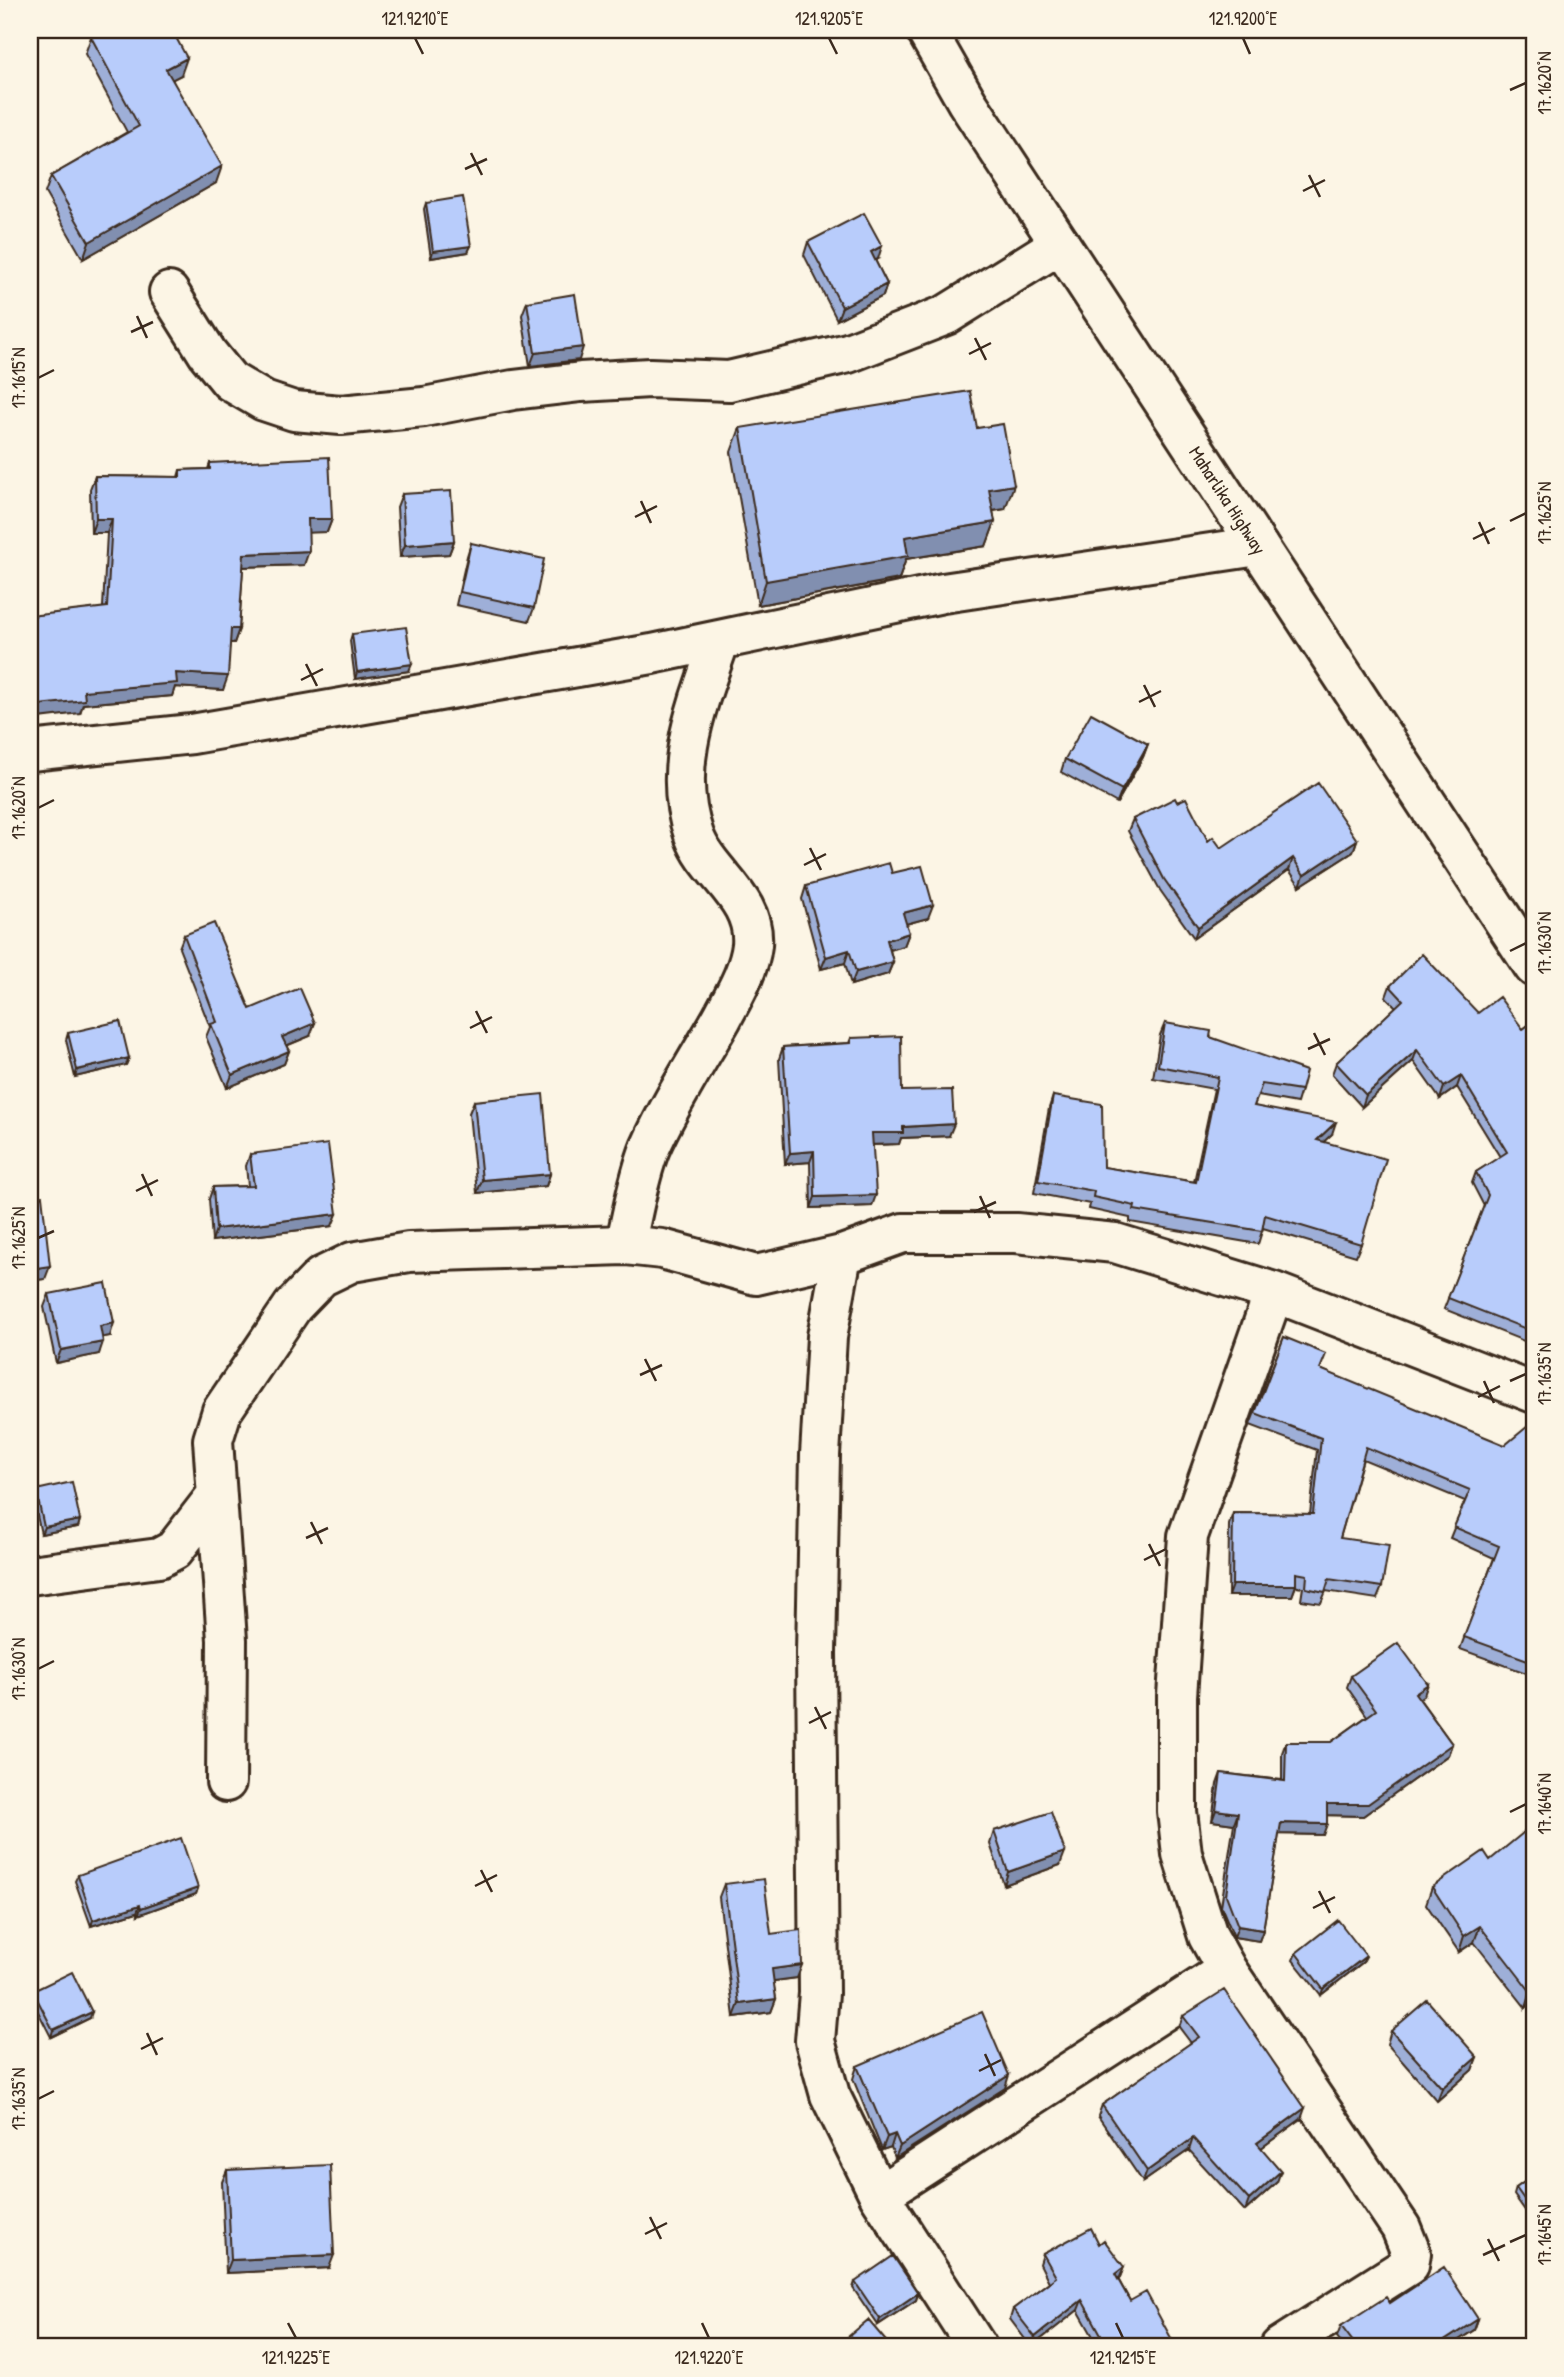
<svg xmlns="http://www.w3.org/2000/svg" width="1564" height="2377" font-family="'Patrick Hand',sans-serif">
  <style>
    .lines { fill: none; stroke-linecap: round; stroke-linejoin: round }
    .minor-casing { stroke: #3b2a1e; stroke-width: 44 }
    .trunk-casing { stroke: #3b2a1e; stroke-width: 44 }
    .minor { stroke: #fcf5e5; stroke-width: 38 }
    .trunk { stroke: #fcf5e5; stroke-width: 38 }
    .wall { fill: #9eafd8; stroke: #3b2a1e; stroke-width: 2 }
    .shaded-wall { fill: #818fb0; stroke: #3b2a1e; stroke-width: 2 }
    .building { fill: #b8ccfb; stroke: #3b2a1e; stroke-width: 2 }
    .ticks { fill: none; stroke: #3b2a1e; stroke-width: 2.5 }
    .labels { text-anchor: middle; stroke-width: 5; stroke-linejoin: round; paint-order: stroke }
    .street-label { font-size: 19px; fill: #3b2a1e; stroke: #fcf5e5 }
    .neatline { fill: none; stroke: #3b2a1e; stroke-width: 2.5 }
    .ticks-label { font-size: 18px; text-anchor: middle; fill: #3b2a1e }
  </style>
  <rect width="100%" height="100%" fill="#fcf5e5"/>
  <filter id="ink" filterUnits="userSpaceOnUse"><feTurbulence type="fractalNoise" baseFrequency=".0143" numOctaves="2"/><feDisplacementMap in="SourceGraphic" scale="14" xChannelSelector="R" yChannelSelector="G"/><feConvolveMatrix kernelMatrix="1 2 1 2 8 2 1 2 1" color-interpolation-filters="sRGB"/></filter>
  <g filter="url(#ink)">
    <g class="lines">
      <!-- minor casing -->
      <g class="minor-casing">
        <path id="minor" d="M 169,292 L 208,354 L 230,381 L 264,401 L 294,411 L 341,415 L 424,407 L 513,390 L 581,382 L 650,378 L 729,381 L 848,353 L 946,315 L 1060,244
          M 30,751 L 192,734 L 652,654 L 943,593 L 1258,546
          M 625,1245 C 633,1213 638,1178 650,1148 C 670,1103 698,1060 722,1018 C 734,995 749,971 752,945 C 756,897 708,875 694,835 C 670,768 698,703 720,640
          M 842,1255 L 827,1337 L 820,1455 L 816,1653 L 819,1993 L 815,2041 L 830,2095 L 879,2195 L 977,2347
          M 1274,1292 L 1188,1536 L 1177,1696 L 1177,1811 L 1182,1854 L 1208,1936 L 1227,1970 L 1401,2228 L 1411,2253 L 1409,2265 L 1280,2347
          M 30,1575 L 159,1558 L 174,1550 L 215,1497
          M 226,1782 L 227,1640 L 213,1440 L 222,1411 L 293,1306 L 321,1277 L 352,1262 L 409,1252 L 625,1245 L 662,1249 L 756,1275 L 842,1255 L 903,1233 L 1016,1233 L 1115,1243 L 1274,1292 L 1534,1393
          M 879,2195 L 1227,1970"/>
      </g>
      <!-- trunk casing -->
      <g class="trunk-casing">
        <path id="trunk" d="M 926,30 L 967,102 L 1534,967"/>
      </g>
      <!-- minor -->
      <use href="#minor" class="minor"/>
      <!-- trunk -->
      <use href="#trunk" class="trunk"/>
    </g>
    <!-- wall -->
    <path class="wall" d="M 91,37 L 181,75 L 172,79 L 216,183 L 83,259 L 45,193 L 51,176 L 127,132 L 85,54 Z
      M 426,203 L 468,252 L 431,258 L 424,209 Z
      M 808,242 L 878,259 L 875,260 L 887,284 L 883,296 L 837,320 L 804,255 Z
      M 527,302 L 579,360 L 530,366 L 522,315 Z
      M 740,428 L 977,428 L 1005,509 L 993,511 L 995,522 L 986,546 L 906,559 L 899,579 L 758,605 L 731,452 Z
      M 210,463 L 332,519 L 327,532 L 308,532 L 304,565 L 243,567 L 239,629 L 234,643 L 230,643 L 223,690 L 175,687 L 172,696 L 83,704 L 80,713 L 103,607 L 107,533 L 91,533 L 90,489 L 95,476 L 178,477 L 180,470 L 208,469 Z
      M 402,494 L 454,541 L 449,554 L 400,557 L 397,507 Z
      M 471,543 L 534,608 L 529,621 L 456,605 L 467,556 Z
      M 352,634 L 409,671 L 355,679 L 350,641 Z
      M 1148,744 L 1143,757 L 1117,803 L 1061,772 L 1065,759 Z
      M 1177,802 L 1208,841 L 1221,848 L 1357,840 L 1353,852 L 1300,886 L 1289,870 L 1194,938 L 1160,890 L 1128,831 L 1133,819 Z
      M 892,873 L 928,918 L 906,924 L 909,933 L 904,946 L 890,950 L 893,962 L 888,974 L 851,985 L 845,963 L 821,969 L 802,899 L 806,886 Z
      M 184,935 L 250,1009 L 310,1036 L 286,1046 L 289,1051 L 284,1064 L 227,1088 L 206,1037 L 210,1027 L 179,948 Z
      M 1390,986 L 1478,1013 L 1523,1029 L 1534,1021 L 1534,1345 L 1444,1309 L 1484,1206 L 1472,1183 L 1476,1172 L 1500,1157 L 1457,1087 L 1440,1099 L 1413,1061 L 1362,1107 L 1332,1074 L 1336,1063 L 1396,1007 L 1386,997 Z
      M 1165,1023 L 1210,1037 L 1301,1090 L 1297,1103 L 1258,1096 L 1254,1106 L 1332,1134 L 1324,1141 L 1361,1244 L 1356,1256 L 1263,1228 L 1258,1244 L 1130,1222 L 1130,1218 L 1089,1209 L 1090,1204 L 1034,1193 L 1049,1108 L 1053,1096 L 1103,1167 L 1194,1182 L 1214,1089 L 1153,1078 L 1160,1035 Z
      M 68,1033 L 129,1058 L 126,1065 L 75,1077 L 66,1040 Z
      M 851,1038 L 902,1091 L 949,1136 L 901,1138 L 899,1144 L 873,1145 L 872,1206 L 811,1208 L 810,1162 L 785,1164 L 779,1059 L 783,1047 L 849,1043 Z
      M 474,1101 L 550,1174 L 546,1186 L 477,1193 L 469,1113 Z
      M 250,1154 L 332,1226 L 212,1241 L 209,1199 L 213,1187 L 248,1186 L 246,1166 Z
      M 49,1294 L 110,1336 L 102,1337 L 99,1354 L 56,1363 L 44,1307 Z
      M 1284,1337 L 1320,1369 L 1534,1468 L 1534,1677 L 1530,1672 L 1532,1666 L 1529,1674 L 1460,1649 L 1494,1558 L 1450,1538 L 1465,1501 L 1363,1459 L 1340,1538 L 1382,1587 L 1377,1599 L 1326,1591 L 1321,1603 L 1301,1600 L 1303,1587 L 1296,1586 L 1292,1596 L 1228,1596 L 1229,1525 L 1233,1513 L 1310,1514 L 1317,1450 L 1250,1425 Z
      M 36,1490 L 80,1520 L 78,1527 L 41,1534 L 33,1497 Z
      M 1351,1676 L 1424,1695 L 1419,1698 L 1452,1744 L 1448,1755 L 1363,1816 L 1327,1815 L 1323,1835 L 1279,1834 L 1263,1930 L 1259,1941 L 1234,1937 L 1221,1906 L 1234,1824 L 1212,1821 L 1217,1784 L 1221,1773 L 1282,1780 L 1282,1753 L 1286,1742 L 1331,1742 L 1367,1716 L 1347,1687 Z
      M 994,1831 L 1060,1865 L 1004,1885 L 990,1844 Z
      M 1490,1860 L 1534,2001 L 1526,2008 L 1474,1942 L 1459,1952 L 1426,1904 L 1432,1887 Z
      M 78,1875 L 198,1888 L 196,1894 L 138,1915 L 137,1912 L 91,1926 L 75,1881 Z
      M 724,1884 L 771,1934 L 797,1978 L 773,1981 L 776,1999 L 771,2012 L 734,2017 L 719,1897 Z
      M 1296,1953 L 1363,1962 L 1321,1995 L 1293,1960 Z
      M 33,1991 L 90,2018 L 51,2037 L 31,1998 Z
      M 1183,2016 L 1301,2119 L 1261,2148 L 1277,2182 L 1245,2211 L 1189,2150 L 1143,2182 L 1098,2116 L 1102,2105 L 1191,2043 L 1179,2027 Z
      M 1391,2031 L 1477,2057 L 1472,2070 L 1437,2101 L 1387,2044 Z
      M 857,2066 L 1005,2088 L 895,2158 L 891,2147 L 882,2150 L 853,2079 Z
      M 227,2170 L 329,2268 L 226,2273 L 222,2182 Z
      M 1534,2175 L 1534,2223 L 1514,2195 L 1516,2188 Z
      M 1099,2244 L 1124,2267 L 1120,2277 L 1118,2279 L 1130,2301 L 1176,2347 L 1099,2347 L 1078,2310 L 1031,2347 L 1010,2319 L 1013,2309 L 1049,2282 L 1040,2264 L 1043,2254 Z
      M 855,2282 L 918,2293 L 916,2300 L 878,2325 L 853,2288 Z
      M 1390,2303 L 1478,2319 L 1474,2330 L 1448,2347 L 1345,2347 L 1337,2337 L 1341,2326 Z"/>
    <!-- shaded-wall -->
    <path class="shaded-wall" d="M 187,58 L 181,75 L 160,86 L 166,69 Z
      M 222,166 L 216,183 L 83,259 L 89,242 Z
      M 471,246 L 468,252 L 431,258 L 433,251 Z
      M 882,246 L 878,259 L 866,265 L 871,252 Z
      M 887,284 L 883,296 L 837,320 L 842,307 Z
      M 583,347 L 579,360 L 530,366 L 535,353 Z
      M 1014,485 L 1005,509 L 980,513 L 989,489 Z
      M 96,519 L 112,519 L 107,533 L 91,533 Z
      M 308,519 L 332,519 L 327,532 L 303,533 Z
      M 995,522 L 986,546 L 906,559 L 899,579 L 758,605 L 766,581 L 905,537 Z
      M 454,541 L 449,554 L 400,557 L 405,545 Z
      M 309,551 L 304,565 L 239,567 L 244,554 Z
      M 231,629 L 239,629 L 234,643 L 226,643 Z
      M 412,664 L 409,671 L 355,679 L 357,672 Z
      M 176,673 L 228,676 L 223,690 L 175,687 L 172,696 L 83,704 L 80,713 L 30,719 L 30,706 L 84,691 Z
      M 1148,744 L 1143,757 L 1117,803 L 1122,790 Z
      M 1357,840 L 1353,852 L 1300,886 L 1304,875 Z
      M 1293,858 L 1289,870 L 1194,938 L 1198,927 Z
      M 933,905 L 928,918 L 898,926 L 903,913 Z
      M 909,933 L 904,946 L 882,952 L 887,940 Z
      M 849,950 L 845,963 L 821,969 L 826,957 Z
      M 893,962 L 888,974 L 851,985 L 856,972 Z
      M 315,1023 L 310,1036 L 278,1049 L 282,1037 Z
      M 1417,1050 L 1413,1061 L 1362,1107 L 1366,1095 Z
      M 289,1051 L 284,1064 L 227,1088 L 232,1075 Z
      M 129,1058 L 126,1065 L 75,1077 L 77,1070 Z
      M 1461,1076 L 1457,1087 L 1440,1099 L 1444,1087 Z
      M 1336,1122 L 1332,1134 L 1313,1152 L 1317,1140 Z
      M 954,1124 L 949,1136 L 901,1138 L 899,1144 L 868,1145 L 872,1133 L 903,1127 Z
      M 814,1151 L 810,1162 L 785,1164 L 790,1153 Z
      M 550,1174 L 546,1186 L 477,1193 L 482,1180 Z
      M 876,1195 L 872,1206 L 811,1208 L 815,1197 Z
      M 337,1214 L 332,1226 L 212,1241 L 216,1229 Z
      M 50,1266 L 45,1279 L 30,1281 L 30,1269 Z
      M 114,1323 L 110,1336 L 95,1339 L 100,1326 Z
      M 103,1342 L 99,1354 L 56,1363 L 61,1350 Z
      M 80,1520 L 78,1527 L 41,1534 L 44,1527 Z
      M 1232,1585 L 1296,1585 L 1292,1596 L 1228,1596 Z
      M 1428,1684 L 1424,1695 L 1411,1704 L 1415,1693 Z
      M 1452,1744 L 1448,1755 L 1363,1816 L 1323,1815 L 1327,1804 Z
      M 1216,1810 L 1238,1813 L 1234,1824 L 1212,1821 Z
      M 1281,1823 L 1327,1824 L 1323,1835 L 1277,1834 Z
      M 1065,1852 L 1060,1865 L 1004,1885 L 1008,1872 Z
      M 198,1888 L 196,1894 L 138,1915 L 141,1908 Z
      M 140,1905 L 137,1912 L 91,1926 L 93,1920 Z
      M 1238,1926 L 1263,1930 L 1259,1941 L 1234,1937 Z
      M 1480,1926 L 1474,1942 L 1459,1952 L 1464,1936 Z
      M 1366,1956 L 1363,1962 L 1321,1995 L 1323,1989 Z
      M 802,1965 L 797,1978 L 767,1982 L 772,1969 Z
      M 1534,1990 L 1534,2001 L 1526,2008 L 1531,1992 Z
      M 776,1999 L 771,2012 L 734,2017 L 739,2004 Z
      M 92,2012 L 90,2018 L 51,2037 L 53,2030 Z
      M 1477,2057 L 1472,2070 L 1437,2101 L 1442,2088 Z
      M 1009,2075 L 1005,2088 L 895,2158 L 900,2146 Z
      M 1305,2108 L 1301,2119 L 1253,2154 L 1257,2143 Z
      M 895,2134 L 891,2147 L 882,2150 L 887,2137 Z
      M 1193,2138 L 1189,2150 L 1143,2182 L 1147,2171 Z
      M 1281,2171 L 1277,2182 L 1245,2211 L 1249,2200 Z
      M 334,2255 L 329,2268 L 226,2273 L 231,2260 Z
      M 1124,2267 L 1120,2277 L 1111,2284 L 1115,2274 Z
      M 918,2293 L 916,2300 L 878,2325 L 880,2319 Z
      M 1082,2300 L 1078,2310 L 1031,2347 L 1035,2337 Z
      M 1478,2319 L 1474,2330 L 1448,2347 L 1435,2347 Z"/>
    <!-- building -->
    <path class="building" d="M 106,30 L 172,30 L 187,58 L 166,69 L 222,166 L 89,242 L 51,176 L 139,126 L 91,37 Z
      M 463,197 L 471,246 L 433,251 L 426,203 Z
      M 864,213 L 882,246 L 871,252 L 887,284 L 842,307 L 808,242 Z
      M 575,294 L 583,347 L 535,353 L 527,302 Z
      M 970,391 L 977,428 L 1003,424 L 1014,485 L 989,489 L 995,522 L 905,537 L 908,556 L 766,581 L 740,428 Z
      M 30,443 L 33,454 L 30,455 Z
      M 329,457 L 332,519 L 308,519 L 309,551 L 244,554 L 239,629 L 231,629 L 228,676 L 176,673 L 177,683 L 84,691 L 85,700 L 30,706 L 30,616 L 107,607 L 112,519 L 96,519 L 95,476 L 180,477 L 180,470 L 210,469 L 210,463 Z
      M 451,491 L 454,541 L 405,545 L 402,494 Z
      M 471,543 L 544,559 L 534,608 L 460,592 Z
      M 406,627 L 412,664 L 357,672 L 352,634 Z
      M 1091,713 L 1148,744 L 1122,790 L 1065,759 Z
      M 1318,783 L 1357,840 L 1304,875 L 1293,858 L 1198,927 L 1164,879 L 1133,819 L 1175,798 L 1177,802 L 1186,798 L 1208,841 L 1213,837 L 1221,848 Z
      M 889,863 L 892,873 L 922,866 L 933,905 L 903,913 L 909,933 L 887,940 L 893,962 L 856,972 L 849,950 L 826,957 L 806,886 Z
      M 214,923 L 250,1009 L 300,988 L 315,1023 L 282,1037 L 289,1051 L 232,1075 L 211,1024 L 217,1022 L 184,935 Z
      M 1422,954 L 1478,1013 L 1499,997 L 1523,1029 L 1534,1021 L 1534,1332 L 1448,1298 L 1488,1195 L 1476,1172 L 1507,1152 L 1461,1076 L 1444,1087 L 1417,1050 L 1366,1095 L 1336,1063 L 1403,1000 L 1390,986 Z
      M 120,1021 L 129,1058 L 77,1070 L 68,1033 Z
      M 1165,1023 L 1211,1031 L 1210,1037 L 1306,1071 L 1301,1090 L 1262,1084 L 1254,1106 L 1336,1122 L 1317,1140 L 1386,1159 L 1361,1244 L 1265,1215 L 1262,1231 L 1134,1210 L 1135,1206 L 1093,1197 L 1094,1191 L 1038,1181 L 1053,1096 L 1102,1104 L 1103,1167 L 1196,1182 L 1218,1077 L 1158,1066 Z
      M 901,1036 L 902,1091 L 952,1090 L 954,1124 L 903,1127 L 903,1133 L 872,1133 L 876,1195 L 815,1197 L 814,1151 L 790,1153 L 783,1047 L 851,1043 L 851,1038 Z
      M 543,1094 L 550,1174 L 482,1180 L 474,1101 Z
      M 328,1144 L 337,1214 L 216,1229 L 213,1187 L 254,1186 L 250,1154 Z
      M 42,1196 L 50,1266 L 30,1269 L 30,1197 Z
      M 106,1283 L 114,1323 L 100,1326 L 103,1342 L 61,1350 L 49,1294 Z
      M 1284,1337 L 1326,1354 L 1320,1369 L 1505,1445 L 1534,1421 L 1534,1461 L 1532,1466 L 1534,1468 L 1534,1659 L 1533,1662 L 1464,1637 L 1499,1546 L 1454,1527 L 1470,1490 L 1366,1447 L 1340,1538 L 1389,1545 L 1382,1587 L 1329,1579 L 1325,1592 L 1306,1588 L 1307,1575 L 1296,1573 L 1296,1585 L 1232,1585 L 1233,1513 L 1313,1514 L 1321,1438 L 1255,1413 Z
      M 72,1482 L 80,1520 L 44,1527 L 36,1490 Z
      M 1398,1643 L 1428,1684 L 1415,1693 L 1452,1744 L 1368,1804 L 1327,1804 L 1327,1824 L 1281,1823 L 1263,1930 L 1238,1926 L 1226,1895 L 1238,1813 L 1216,1810 L 1221,1773 L 1285,1781 L 1286,1742 L 1331,1742 L 1376,1710 L 1351,1676 Z
      M 1051,1812 L 1065,1852 L 1008,1872 L 994,1831 Z
      M 1534,1824 L 1534,1990 L 1531,1992 L 1480,1926 L 1464,1936 L 1432,1887 L 1484,1851 L 1490,1860 Z
      M 181,1838 L 198,1888 L 141,1908 L 140,1905 L 93,1920 L 78,1875 Z
      M 764,1879 L 771,1934 L 801,1930 L 802,1965 L 772,1969 L 776,1999 L 739,2004 L 724,1884 Z
      M 1338,1920 L 1366,1956 L 1323,1989 L 1296,1953 Z
      M 72,1972 L 92,2012 L 53,2030 L 33,1991 Z
      M 1224,1990 L 1305,2108 L 1257,2143 L 1281,2171 L 1249,2200 L 1193,2138 L 1147,2171 L 1102,2105 L 1199,2037 L 1183,2016 Z
      M 1427,2000 L 1477,2057 L 1442,2088 L 1391,2031 Z
      M 982,2012 L 1009,2075 L 900,2146 L 895,2134 L 887,2137 L 857,2066 Z
      M 330,2165 L 334,2255 L 231,2260 L 227,2170 Z
      M 1534,2175 L 1534,2213 L 1516,2188 Z
      M 1091,2228 L 1099,2244 L 1104,2240 L 1124,2267 L 1115,2274 L 1130,2301 L 1146,2292 L 1176,2347 L 1108,2347 L 1082,2300 L 1035,2337 L 1013,2309 L 1056,2277 L 1043,2254 Z
      M 893,2256 L 918,2293 L 880,2319 L 855,2282 Z
      M 1444,2267 L 1478,2319 L 1435,2347 L 1357,2347 L 1341,2326 L 1386,2297 L 1390,2303 Z
      M 868,2320 L 891,2347 L 836,2347 Z
      M 1185,2343 L 1188,2347 L 1177,2347 Z"/>
  </g>
  <!-- ticks -->
  <path class="ticks" d="M 415,38 L 423,54M 829,38 L 837,54M 1243,38 L 1250,54M 1510,90 L 1526,83M 471,153 L 482,175M 465,169 L 487,159M 1309,175 L 1320,197M 1303,191 L 1325,180M 137,316 L 147,338M 131,332 L 153,322M 975,338 L 986,360M 969,354 L 991,343M 38,378 L 54,370M 641,501 L 651,523M 635,517 L 657,506M 1510,521 L 1526,513M 1479,522 L 1489,544M 1473,539 L 1495,528M 306,664 L 317,686M 301,680 L 323,669M 1144,685 L 1155,707M 1139,702 L 1161,691M 38,808 L 54,800M 810,848 L 821,870M 804,865 L 826,854M 1510,951 L 1526,943M 476,1011 L 487,1033M 470,1028 L 492,1017M 1314,1033 L 1325,1055M 1308,1049 L 1330,1039M 142,1174 L 152,1196M 136,1191 L 158,1180M 980,1196 L 990,1218M 974,1212 L 996,1202M 38,1238 L 54,1231M 645,1359 L 656,1381M 640,1375 L 662,1365M 1484,1381 L 1494,1403M 1510,1381 L 1526,1374M 1478,1397 L 1500,1386M 311,1522 L 322,1544M 306,1538 L 328,1528M 1149,1544 L 1160,1566M 1144,1560 L 1166,1549M 38,1669 L 54,1661M 815,1707 L 826,1729M 809,1723 L 831,1712M 1510,1812 L 1526,1804M 481,1870 L 492,1892M 475,1886 L 497,1875M 1319,1891 L 1330,1913M 1313,1908 L 1335,1897M 147,2033 L 157,2055M 141,2049 L 163,2038M 985,2054 L 995,2076M 979,2071 L 1001,2060M 38,2099 L 54,2091M 650,2217 L 661,2239M 645,2234 L 667,2223M 1488,2239 L 1499,2261M 1510,2242 L 1526,2235M 1483,2255 L 1505,2245M 288,2323 L 296,2338M 702,2323 L 709,2338M 1116,2323 L 1123,2338"/>
  <g class="labels">
    <!-- street labels -->
    <g class="street-label">
      <text transform="translate(1228 500) rotate(57)" y="7">Maharlika Highway</text>
    </g>
  </g>
  <!-- margin -->
  <rect width="1564" height="2377" fill="none" stroke="#fcf5e5" stroke-width="77"/>
  <rect x="38" y="38" width="1488" height="2300" class="neatline"/>
  <g class="ticks-label">
    <text x="415" y="25">121.9210°E</text>
    <text x="829" y="25">121.9205°E</text>
    <text x="1243" y="25">121.9200°E</text>
    <text transform="translate(1545 83) rotate(-90)" y="6">17.1620°N</text>
    <text transform="translate(19 378) rotate(-90)" y="6">17.1615°N</text>
    <text transform="translate(1545 513) rotate(-90)" y="6">17.1625°N</text>
    <text transform="translate(19 808) rotate(-90)" y="6">17.1620°N</text>
    <text transform="translate(1545 943) rotate(-90)" y="6">17.1630°N</text>
    <text transform="translate(19 1238) rotate(-90)" y="6">17.1625°N</text>
    <text transform="translate(1545 1374) rotate(-90)" y="6">17.1635°N</text>
    <text transform="translate(19 1669) rotate(-90)" y="6">17.1630°N</text>
    <text transform="translate(1545 1804) rotate(-90)" y="6">17.1640°N</text>
    <text transform="translate(19 2099) rotate(-90)" y="6">17.1635°N</text>
    <text transform="translate(1545 2235) rotate(-90)" y="6">17.1645°N</text>
    <text x="296" y="2364">121.9225°E</text>
    <text x="709" y="2364">121.9220°E</text>
    <text x="1123" y="2364">121.9215°E</text>
  </g>
</svg>
